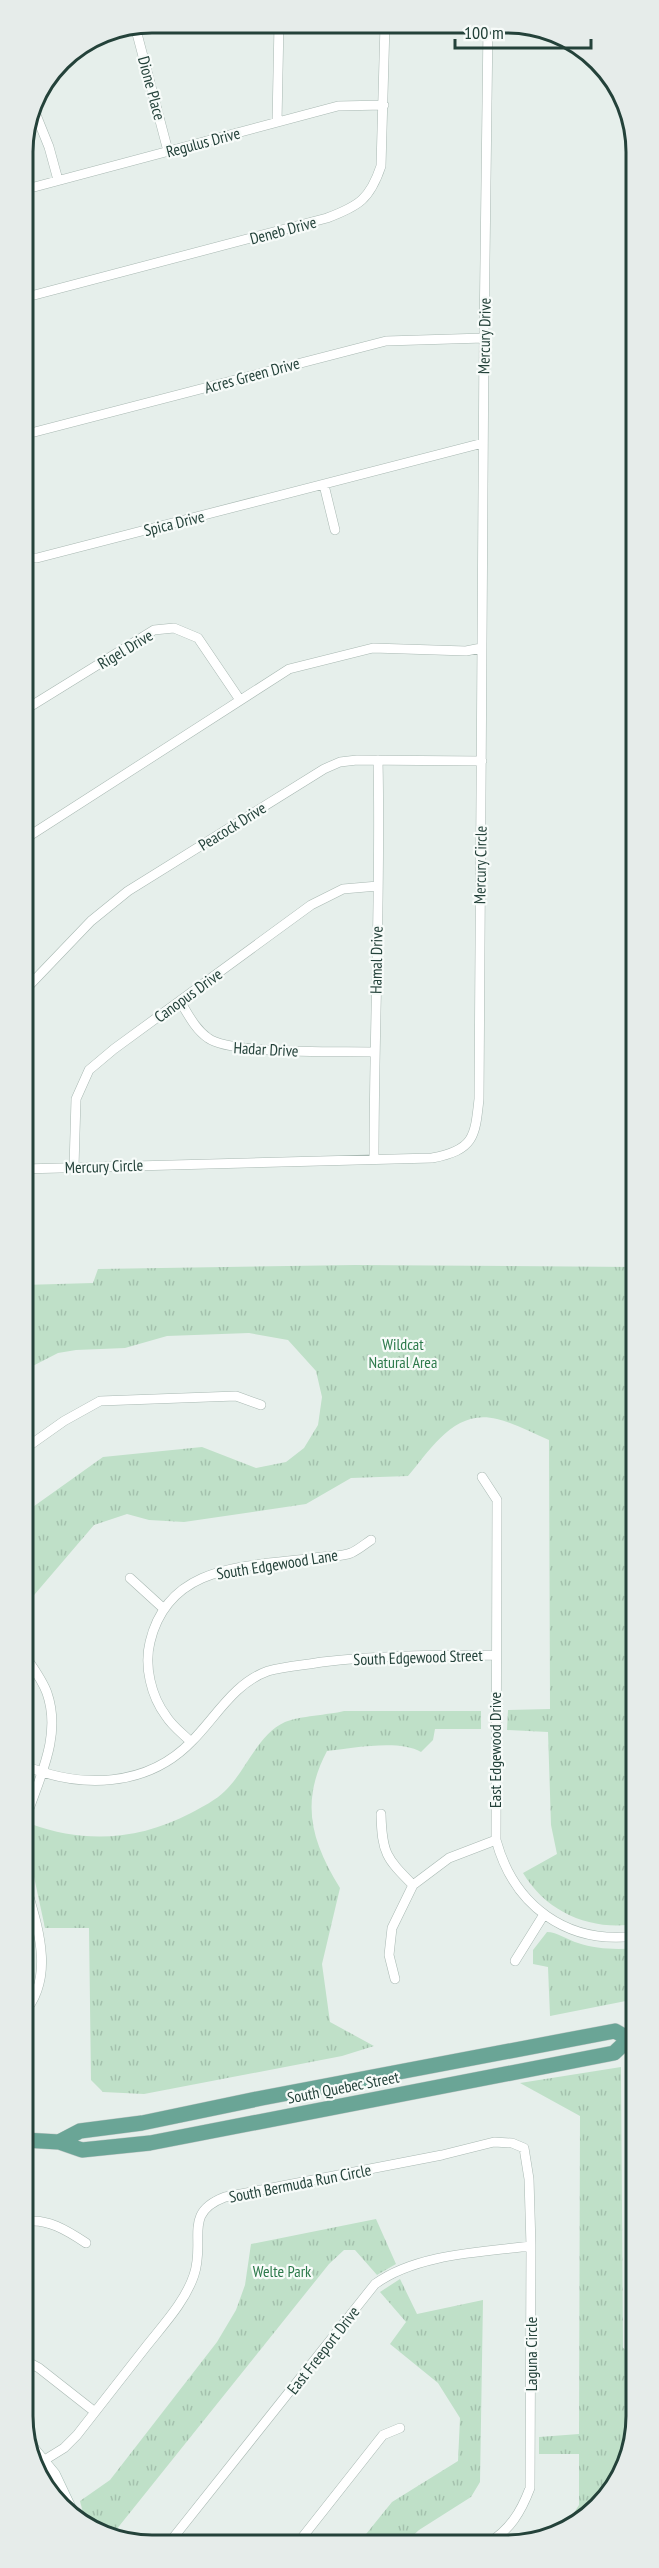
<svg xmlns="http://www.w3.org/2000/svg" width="659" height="2568" font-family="'PT Sans Narrow',sans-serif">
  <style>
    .grass { fill: url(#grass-tufts) }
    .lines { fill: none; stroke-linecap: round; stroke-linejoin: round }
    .street-casing { stroke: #a8b8b2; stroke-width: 10 }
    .secondary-casing { stroke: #a4bbb3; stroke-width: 15 }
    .primary-casing { stroke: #c2cac8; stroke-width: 16 }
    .street { stroke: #fff; stroke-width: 9 }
    .secondary { stroke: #fff; stroke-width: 14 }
    .primary { stroke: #6aa596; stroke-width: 15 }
    .labels { text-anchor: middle; stroke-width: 4.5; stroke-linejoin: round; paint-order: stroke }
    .street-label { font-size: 16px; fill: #24423a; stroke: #f7fbf9 }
    .park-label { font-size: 16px; fill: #2d7a4b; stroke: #f7fbf9 }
    .rim { fill: none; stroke: #24423a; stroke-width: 3 }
  </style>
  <defs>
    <pattern id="grass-tufts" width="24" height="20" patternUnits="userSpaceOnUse" patternTransform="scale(1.5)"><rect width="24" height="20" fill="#bfe0c8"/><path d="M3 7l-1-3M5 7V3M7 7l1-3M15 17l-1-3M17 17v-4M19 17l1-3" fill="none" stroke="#a4c1ad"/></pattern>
  </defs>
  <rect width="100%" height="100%" fill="#e6efeb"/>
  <!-- grass -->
  <path class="grass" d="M 355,1265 L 636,1267 L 636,1924 C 591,1931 547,1913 523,1873 L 557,1854 L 551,1825 L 548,1732 L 507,1730 L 508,1710 L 550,1709 L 549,1440 C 532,1433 514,1423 497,1419 C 455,1408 431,1449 408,1476 L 351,1478 L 306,1504 L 184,1522 L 149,1520 L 127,1514 L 94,1525 L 23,1608 L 23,1514 L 103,1457 L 202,1447 L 256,1468 L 286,1462 L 304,1448 L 318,1425 L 322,1397 L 316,1371 L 288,1340 L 249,1333 L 167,1336 L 125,1348 L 76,1350 L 58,1353 L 23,1371 L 23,1285 L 93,1283 L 98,1269 Z
    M 344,1711 L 481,1711 L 481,1729 L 435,1729 L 433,1740 L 421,1752 C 400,1739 352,1748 327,1751 C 300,1802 311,1841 340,1888 L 322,1964 L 330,2022 L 374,2046 L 342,2056 L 144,2094 L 103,2092 L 91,2080 L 89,1928 L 45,1928 L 28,1849 L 31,1824 C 86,1844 139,1840 191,1813 C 202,1807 216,1800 225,1791 C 246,1771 258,1734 285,1722 C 300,1716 328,1715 344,1711 Z
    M 547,1932 C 557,1932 568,1940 578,1943 C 596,1949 617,1950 636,1948 L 636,1999 L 550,2016 L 548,1967 L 533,1964 L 533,1950 Z
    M 621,2067 L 623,2348 L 634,2356 L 636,2425 L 604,2502 L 561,2533 L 579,2505 L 579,2454 L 539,2454 L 539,2437 L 579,2434 L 580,2116 L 520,2083 Z
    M 376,2219 L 396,2264 L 377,2275 L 355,2250 L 344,2250 L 329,2264 L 112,2535 L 85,2521 L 80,2501 L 110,2480 L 217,2342 L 236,2310 L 245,2285 L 251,2244 Z
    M 400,2279 L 417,2314 L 483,2300 L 480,2482 L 471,2497 L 419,2530 L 404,2544 L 358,2544 L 392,2502 L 458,2461 L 460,2418 L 438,2383 L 390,2344 L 406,2322 L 380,2292 Z"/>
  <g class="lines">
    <!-- street casing -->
    <g class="street-casing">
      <path id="street" d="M 135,26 L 168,151
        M 32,105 L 49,147 L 58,180
        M 277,122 L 279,23
        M 23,190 L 338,106 L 384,105
        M 23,298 L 327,218 C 359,206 370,199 381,166 L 385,24
        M 23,435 L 386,341 L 484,338
        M 324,485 L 335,530
        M 23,558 L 37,558 L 483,443
        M 23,711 L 154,630 L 174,628 L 198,638 L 240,700
        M 23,840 L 289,669 L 373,648 L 466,651 L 481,648
        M 23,992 L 91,921 L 128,891 L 324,769 L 340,762 L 357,760 L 482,761
        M 180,1001 C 188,1014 195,1029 208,1038 C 231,1055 340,1051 374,1052
        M 374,1159 C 374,1026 381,893 378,760
        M 74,1167 L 76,1099 L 89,1070 L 114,1049 L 311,905 L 343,889 L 378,886
        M 23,1169 L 432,1158 C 474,1150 475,1137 479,1099 L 484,338 L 488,25
        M 23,1450 L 64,1421 L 100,1401 L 236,1396 L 261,1405
        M 482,1477 L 497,1500 L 496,1840 C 514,1906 567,1945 636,1936
        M 130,1578 L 164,1609
        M 23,1653 C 31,1665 42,1679 47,1693 C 63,1739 36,1783 23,1827
        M 191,1742 C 183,1734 172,1726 166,1716 C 151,1696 144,1666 150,1642 C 169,1562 249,1567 315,1558 C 326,1556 341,1557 351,1553 C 358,1550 365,1544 371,1540
        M 23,1765 C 80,1789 147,1788 192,1741 C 216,1717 234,1683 268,1671 C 286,1666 305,1665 322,1662 C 380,1655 437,1655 495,1655
        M 381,1814 C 382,1853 386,1858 413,1885
        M 23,1876 C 35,1920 58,1975 23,2014
        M 515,1961 L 543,1916
        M 395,1979 L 389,1955 L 392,1928 L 413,1885 L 449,1858 L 496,1840
        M 24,2222 C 46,2217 68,2231 86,2243
        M 24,2360 L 39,2368 L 95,2412
        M 43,2461 L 64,2448 L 77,2435 C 100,2406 122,2377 145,2348 C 163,2325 185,2302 194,2275 C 206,2240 182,2213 225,2197 L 442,2155 L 494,2142 L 512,2143 L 524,2148 L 529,2179 L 531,2246 L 530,2488 C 521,2512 510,2530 487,2544
        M 169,2543 L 375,2284 C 416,2254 481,2252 531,2246
        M 297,2544 L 383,2435 L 400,2428"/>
    </g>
    <!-- secondary casing -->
    <g class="secondary-casing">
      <path id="secondary" d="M 30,2447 L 53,2475 L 71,2513"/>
    </g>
    <!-- primary casing -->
    <g class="primary-casing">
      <path id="primary" d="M 24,2140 L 59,2142 L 82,2150 L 150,2143 L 614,2053 L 629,2039 L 636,2038
        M 59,2142 L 80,2131 L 142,2123 L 262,2098 L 615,2031 L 629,2039"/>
    </g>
    <!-- street -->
    <use href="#street" class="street"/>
    <!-- secondary -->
    <use href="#secondary" class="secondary"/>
    <!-- primary -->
    <use href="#primary" class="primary"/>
  </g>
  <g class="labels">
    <!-- street labels -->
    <g class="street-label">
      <text transform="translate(152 88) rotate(75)" y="6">Dione Place</text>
      <text transform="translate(203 142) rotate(-15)" y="6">Regulus Drive</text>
      <text transform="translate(283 230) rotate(-15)" y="6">Deneb Drive</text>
      <text transform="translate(484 336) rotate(-89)" y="6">Mercury Drive</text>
      <text transform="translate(252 375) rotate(-15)" y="6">Acres Green Drive</text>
      <text transform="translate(174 523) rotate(-14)" y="6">Spica Drive</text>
      <text transform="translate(125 649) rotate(-31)" y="6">Rigel Drive</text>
      <text transform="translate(232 826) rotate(-32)" y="6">Peacock Drive</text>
      <text transform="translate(480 865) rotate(-89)" y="6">Mercury Circle</text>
      <text transform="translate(376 960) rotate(-89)" y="6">Hamal Drive</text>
      <text transform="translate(188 995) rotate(-36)" y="6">Canopus Drive</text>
      <text transform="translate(266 1049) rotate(3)" y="6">Hadar Drive</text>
      <text transform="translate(104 1166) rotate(-2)" y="6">Mercury Circle</text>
      <text transform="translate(277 1564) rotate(-9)" y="6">South Edgewood Lane</text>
      <text transform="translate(418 1657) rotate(-2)" y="6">South Edgewood Street</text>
      <text transform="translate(495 1750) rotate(-90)" y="6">East Edgewood Drive</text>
      <text transform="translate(343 2087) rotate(-11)" y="6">South Quebec Street</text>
      <text transform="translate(300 2183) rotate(-11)" y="6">South Bermuda Run Circle</text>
      <text transform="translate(323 2350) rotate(-52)" y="6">East Freeport Drive</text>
      <text transform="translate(531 2354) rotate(-90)" y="6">Laguna Circle</text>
    </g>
    <!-- park labels -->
    <g class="park-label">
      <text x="403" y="1350">Wildcat<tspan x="403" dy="18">Natural Area</tspan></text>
      <text x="282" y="2277">Welte Park</text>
    </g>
  </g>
  <!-- crop -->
  <path d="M0 0H659V2568H0ZM152 33H507A119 119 0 0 1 626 152V2416A119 119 0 0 1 507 2535H152A119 119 0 0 1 33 2416V152A119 119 0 0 1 152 33Z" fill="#e6ecea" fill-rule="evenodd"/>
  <path class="rim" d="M152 33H507A119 119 0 0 1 626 152V2416A119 119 0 0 1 507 2535H152A119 119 0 0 1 33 2416V152A119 119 0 0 1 152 33Z"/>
  <!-- scale -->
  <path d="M455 39v9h136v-9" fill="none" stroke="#24423a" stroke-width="3"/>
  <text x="464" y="39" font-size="18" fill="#24423a" stroke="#f7fbf9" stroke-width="4.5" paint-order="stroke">100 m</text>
</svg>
